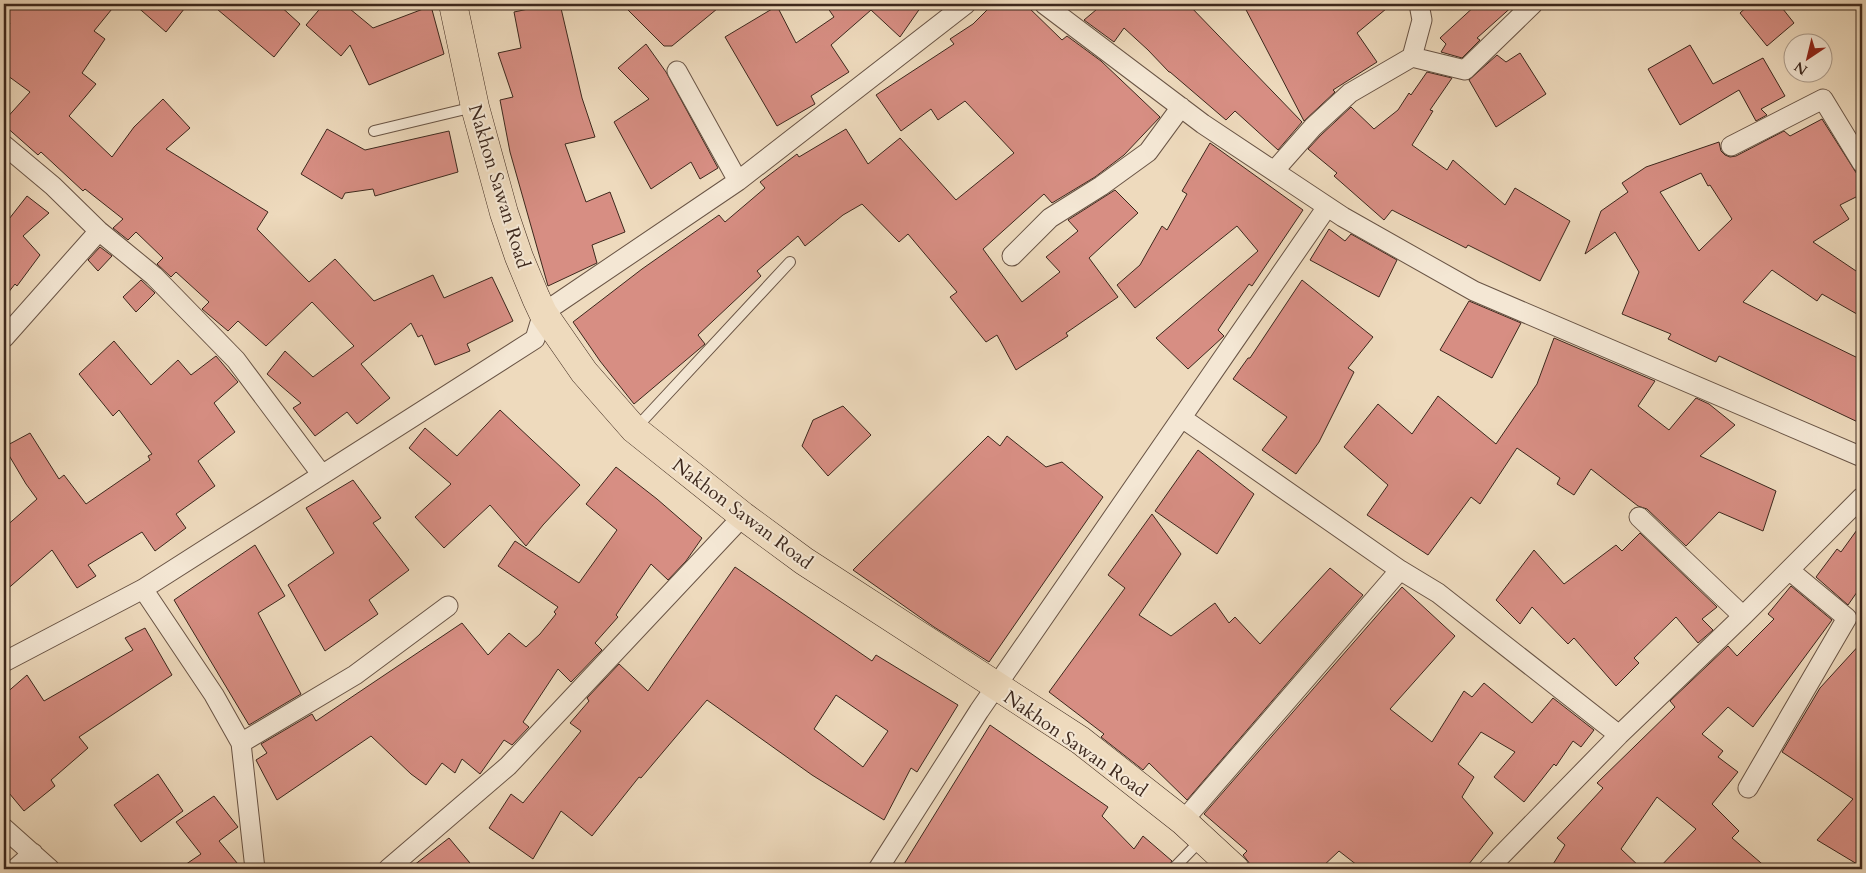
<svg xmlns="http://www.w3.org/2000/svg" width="1866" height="873" font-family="Cardo,serif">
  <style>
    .building { fill: #d78e83; stroke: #3d281d; fill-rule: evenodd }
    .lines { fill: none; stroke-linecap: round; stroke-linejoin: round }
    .service-casing { stroke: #695445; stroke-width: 12 }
    .minor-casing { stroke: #695445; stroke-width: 21 }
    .primary-casing { stroke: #3d281d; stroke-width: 29 }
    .service { stroke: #f4e7d4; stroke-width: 10 }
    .minor { stroke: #f4e7d4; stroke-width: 19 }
    .primary { stroke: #eedabd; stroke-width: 28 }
    .labels { text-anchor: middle; stroke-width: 4; stroke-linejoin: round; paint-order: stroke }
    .street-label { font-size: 19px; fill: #3d281d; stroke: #f4e7d4 }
  </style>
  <rect width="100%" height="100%" fill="#eedabd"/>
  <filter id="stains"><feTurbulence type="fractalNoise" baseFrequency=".004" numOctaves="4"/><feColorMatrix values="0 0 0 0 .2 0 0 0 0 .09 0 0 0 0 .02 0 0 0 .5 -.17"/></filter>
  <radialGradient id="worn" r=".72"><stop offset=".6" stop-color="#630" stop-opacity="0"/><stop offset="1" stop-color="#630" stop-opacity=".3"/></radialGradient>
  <!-- building -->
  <path class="building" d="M 4,4 L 116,4 L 94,31 L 105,39 L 82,73 L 96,84 L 69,116 L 112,157 L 134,127 L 163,99 L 190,128 L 166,149 L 268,212 L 257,229 L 309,282 L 335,259 L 374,301 L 433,275 L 444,298 L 492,277 L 513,321 L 467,344 L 470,351 L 435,365 L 422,335 L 418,337 L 411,323 L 361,364 L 390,398 L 357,424 L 347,412 L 315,436 L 293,408 L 301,403 L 267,374 L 285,351 L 313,377 L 354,346 L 312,302 L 266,346 L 238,321 L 228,331 L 202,309 L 209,302 L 176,272 L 171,277 L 157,264 L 163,258 L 136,232 L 128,240 L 113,228 L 123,219 L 85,189 L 83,191 L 41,152 L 38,155 L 4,125 L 4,121 L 30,92 L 4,73 L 4,32 L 10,23 L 4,18 Z
    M 134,4 L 188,4 L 166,32 Z
    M 211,4 L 278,4 L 300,24 L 274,57 Z
    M 324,4 L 344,4 L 373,28 L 431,6 L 444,54 L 369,85 L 350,45 L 341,56 L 306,25 Z
    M 552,4 L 560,4 L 582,98 L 595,137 L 565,144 L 586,202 L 610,192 L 625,232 L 592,245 L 597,263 L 548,286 L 510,152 L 500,100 L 513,97 L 498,53 L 521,48 L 514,12 Z
    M 622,4 L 723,4 L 672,46 L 664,46 Z
    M 825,4 L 923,4 L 900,37 L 871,10 L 831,45 L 849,72 L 811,96 L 815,104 L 777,126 L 725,37 L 777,6 L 796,43 L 834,17 Z
    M 993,4 L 1025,4 L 1062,40 L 1067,36 L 1101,61 L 1160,117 L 1124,155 L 1095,177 L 1052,203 L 1044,194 L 983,249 L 1022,302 L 1060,272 L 1046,257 L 1078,231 L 1068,220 L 1115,190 L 1138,213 L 1089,258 L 1118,297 L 1066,333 L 1068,336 L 1016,370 L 997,335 L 986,342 L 950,297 L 957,292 L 908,234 L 899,242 L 862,204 L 843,215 L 805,246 L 798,236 L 757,271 L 761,276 L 698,335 L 705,344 L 634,404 L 600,361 L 573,322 L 642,269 L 719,215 L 725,222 L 765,188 L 760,182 L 797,154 L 799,157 L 846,129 L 868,164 L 900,138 L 956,200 L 1014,153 L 965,101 L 938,120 L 931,109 L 901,131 L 876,95 L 954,44 L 950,39 L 973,24 Z
    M 1103,4 L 1188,4 L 1302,122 L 1278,150 L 1235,111 L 1226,120 L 1170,72 L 1169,72 L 1148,50 L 1124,28 L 1114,42 L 1084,20 Z
    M 1243,4 L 1392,4 L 1357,33 L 1377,62 L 1333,90 L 1335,92 L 1304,121 Z
    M 1477,4 L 1515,4 L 1477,38 L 1480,40 L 1462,58 L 1441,52 L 1446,44 L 1440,38 Z
    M 1750,4 L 1779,4 L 1794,23 L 1767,46 L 1740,13 Z
    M 646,44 L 666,72 L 718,168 L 700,179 L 691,162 L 651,189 L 614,122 L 649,99 L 618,68 Z
    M 1690,45 L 1713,84 L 1763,58 L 1785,96 L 1761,109 L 1767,115 L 1756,121 L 1739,90 L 1680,125 L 1648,69 Z
    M 1520,53 L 1546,94 L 1496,127 L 1469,80 L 1497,55 L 1506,62 Z
    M 1427,72 L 1452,78 L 1430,110 L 1433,111 L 1412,145 L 1447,170 L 1453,160 L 1505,205 L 1515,188 L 1570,221 L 1540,281 L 1468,245 L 1466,248 L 1392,210 L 1384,220 L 1334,176 L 1337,173 L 1308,149 L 1321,135 L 1351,107 L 1374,129 L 1398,110 L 1409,93 L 1411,95 Z
    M 1822,119 L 1862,182 L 1862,194 L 1840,205 L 1849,219 L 1813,242 L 1862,275 L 1862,317 L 1822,294 L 1817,301 L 1772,270 L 1743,302 L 1862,360 L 1862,424 L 1719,356 L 1716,362 L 1668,339 L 1671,334 L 1622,314 L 1639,272 L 1615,232 L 1585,254 L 1601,211 L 1628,192 L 1622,183 L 1646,167 L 1719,142 L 1721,151 L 1725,155 L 1730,157 L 1736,156 L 1784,131 L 1790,136 ZM 1701,173 L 1708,186 L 1710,185 L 1732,219 L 1699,251 L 1660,192 Z
    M 327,129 L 365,150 L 449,131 L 458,172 L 375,196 L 373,189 L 345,193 L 342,199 L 301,174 Z
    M 1210,143 L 1303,210 L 1252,286 L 1249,284 L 1218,330 L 1224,336 L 1188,369 L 1156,338 L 1258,251 L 1237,226 L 1135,308 L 1117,285 L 1140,265 L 1162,226 L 1167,230 L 1187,194 L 1182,191 Z
    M 27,196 L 49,213 L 23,236 L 40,255 L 17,286 L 15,284 L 4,298 L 4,213 L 9,219 Z
    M 1329,229 L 1345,241 L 1351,234 L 1397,260 L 1379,297 L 1310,260 Z
    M 100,247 L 112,256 L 98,271 L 88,260 Z
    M 141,280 L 155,293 L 136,312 L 123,297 Z
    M 1302,280 L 1373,337 L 1348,368 L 1354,372 L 1319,442 L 1296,474 L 1262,450 L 1287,417 L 1233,379 L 1248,358 L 1250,358 Z
    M 1469,301 L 1521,323 L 1492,378 L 1440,350 Z
    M 1554,338 L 1655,381 L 1638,406 L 1669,430 L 1696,398 L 1709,404 L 1735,425 L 1700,456 L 1776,491 L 1763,531 L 1719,512 L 1686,546 L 1647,509 L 1638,506 L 1591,469 L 1574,495 L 1557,484 L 1560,478 L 1517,448 L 1480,504 L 1471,497 L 1428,555 L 1367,515 L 1388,485 L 1344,447 L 1378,404 L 1412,434 L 1438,396 L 1496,444 L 1537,384 Z
    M 114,341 L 151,385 L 178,360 L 191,375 L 216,356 L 238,382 L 214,403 L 235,432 L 198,461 L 215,486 L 176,514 L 186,528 L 155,551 L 142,532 L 88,565 L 96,576 L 77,588 L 52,550 L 4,592 L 4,528 L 37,499 L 26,484 L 4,447 L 30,433 L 59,479 L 64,475 L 86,504 L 150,460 L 148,456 L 152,454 L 119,410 L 113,416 L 79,374 Z
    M 843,406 L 871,435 L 828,476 L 802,446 L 813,420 Z
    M 500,410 L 580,485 L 543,525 L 526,546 L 490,505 L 444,548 L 415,517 L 451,484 L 409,448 L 425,428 L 457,456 Z
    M 988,436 L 1000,446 L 1007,436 L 1046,467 L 1062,462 L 1103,497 L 989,662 L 934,627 L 853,570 Z
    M 1198,450 L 1254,494 L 1217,554 L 1155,511 Z
    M 616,467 L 657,499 L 702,538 L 686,561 L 668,580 L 651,564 L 616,615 L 618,617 L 595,643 L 602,650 L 571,682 L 558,669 L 523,722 L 529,727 L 512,745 L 504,740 L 480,774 L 462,759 L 455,773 L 442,763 L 426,785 L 411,774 L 371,736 L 277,800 L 256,760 L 267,753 L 261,744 L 312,714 L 316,721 L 462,623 L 488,655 L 509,633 L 526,647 L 540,634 L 556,614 L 554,612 L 558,607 L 498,566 L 515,541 L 579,583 L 617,530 L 586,504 Z
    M 353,480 L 381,518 L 373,523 L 409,570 L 369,600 L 378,614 L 325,651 L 288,585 L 334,553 L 306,508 Z
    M 1152,514 L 1181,554 L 1139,615 L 1171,636 L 1215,603 L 1229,623 L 1235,617 L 1260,644 L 1330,568 L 1363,595 L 1187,800 L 1149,763 L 1143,770 L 1101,737 L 1104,734 L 1049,692 L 1125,588 L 1108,575 Z
    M 1862,523 L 1862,585 L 1848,605 L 1816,577 L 1837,549 L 1841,552 Z
    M 1640,533 L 1717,607 L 1702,619 L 1713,630 L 1698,643 L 1676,617 L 1634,658 L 1639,663 L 1616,686 L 1574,638 L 1568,644 L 1532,607 L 1520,624 L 1496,600 L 1534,550 L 1564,584 L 1616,545 L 1622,551 Z
    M 255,545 L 285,596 L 258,613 L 301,694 L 249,725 L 174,600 Z
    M 735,567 L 872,661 L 876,655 L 958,705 L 917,772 L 911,768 L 884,820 L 812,775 L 707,700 L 641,778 L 639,777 L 592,836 L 561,811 L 533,859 L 489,828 L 511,794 L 523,803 L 581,731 L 570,723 L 589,701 L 587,698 L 619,664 L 648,691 ZM 836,695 L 888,731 L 863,767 L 814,729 Z
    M 1791,586 L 1832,620 L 1753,727 L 1728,707 L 1702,734 L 1723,751 L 1718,757 L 1738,772 L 1712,804 L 1739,831 L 1732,838 L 1768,869 L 1658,869 L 1696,829 L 1657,797 L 1621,849 L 1642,869 L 1550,869 L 1565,845 L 1557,838 L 1603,788 L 1597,783 L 1675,707 L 1670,701 L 1728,646 L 1737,656 L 1774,619 L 1768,614 Z
    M 1402,587 L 1455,636 L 1390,709 L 1432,742 L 1464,691 L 1472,697 L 1484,683 L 1532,723 L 1553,698 L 1594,730 L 1581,747 L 1573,741 L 1556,766 L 1554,764 L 1524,802 L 1494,777 L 1515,752 L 1481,732 L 1458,764 L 1474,777 L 1462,797 L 1493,833 L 1465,869 L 1362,869 L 1339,851 L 1320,869 L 1250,869 L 1250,864 L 1243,855 L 1247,851 L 1204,814 Z
    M 145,628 L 172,675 L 79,737 L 88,748 L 51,780 L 55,786 L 24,811 L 4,787 L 4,695 L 27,675 L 44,701 L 133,650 L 125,638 Z
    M 1862,642 L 1862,867 L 1817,840 L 1853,799 L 1782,752 L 1820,688 Z
    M 990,725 L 1108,807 L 1102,816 L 1134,849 L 1143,836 L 1172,861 L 1166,869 L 901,869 Z
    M 158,774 L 183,811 L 141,842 L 114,805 Z
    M 214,796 L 238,827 L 219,841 L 242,869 L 179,869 L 201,854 L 176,822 Z
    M 449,838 L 475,869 L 409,869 Z"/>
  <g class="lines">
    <!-- service casing -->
    <g class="service-casing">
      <path id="service" d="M 374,131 L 474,107
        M 635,429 L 790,262
        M 1173,869 L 1202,839"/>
    </g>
    <!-- minor casing -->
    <g class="minor-casing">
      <path id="minor" d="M 1044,4 L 1203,124 L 1343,217 L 1474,291 L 1862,457
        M 1412,57 L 1422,20 L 1419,4
        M 677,71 L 738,181
        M 4,145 L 53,186 L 99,231 L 154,276 L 236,360 L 322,475
        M 1731,146 L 1823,99 L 1862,163
        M 1274,171 L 1313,127 L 1350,93 L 1412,57 L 1465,70 L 1533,4
        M 1012,256 L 1050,218 L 1101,186 L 1148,152 L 1181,107
        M 4,338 L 99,231
        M 1182,418 L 1400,570 L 1438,593 L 1619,735
        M 1639,517 L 1743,616
        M 143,589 L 214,695 L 241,743 L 255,869
        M 4,662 L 143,589 L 535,339 L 543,313 L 738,181 L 966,4
        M 241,743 L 355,675 L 448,606
        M 1748,788 L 1847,618 L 1789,570
        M 1183,821 L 1400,570
        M 4,828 L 50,869
        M 15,869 L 33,853
        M 388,869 L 508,766 L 743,516
        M 878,869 L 979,711 L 1327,207
        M 1488,869 L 1619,735 L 1743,616 L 1862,497"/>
    </g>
    <!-- primary casing -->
    <g class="primary-casing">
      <path id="primary" d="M 453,4 L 475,107 L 504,213 L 519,257 L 536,298 L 543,313 L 584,372 L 634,429 L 743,516 L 804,561 L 1080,740 L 1183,821 L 1235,869"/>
    </g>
    <!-- service -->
    <use href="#service" class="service"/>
    <!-- minor -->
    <use href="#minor" class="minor"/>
    <!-- primary -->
    <use href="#primary" class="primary"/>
  </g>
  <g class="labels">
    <!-- street labels -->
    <g class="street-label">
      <text transform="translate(500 186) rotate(73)" y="7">Nakhon Sawan Road</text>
      <text transform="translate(743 513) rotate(37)" y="7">Nakhon Sawan Road</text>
      <text transform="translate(1076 743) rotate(35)" y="7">Nakhon Sawan Road</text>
    </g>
  </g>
  <!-- margin -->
  <rect width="1866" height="873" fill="none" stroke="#eedabd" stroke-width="20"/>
  <rect x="5" y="5" width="1856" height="863" fill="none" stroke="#3d281d" stroke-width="2.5"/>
  <rect x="10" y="10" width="1846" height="853" fill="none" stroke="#3d281d"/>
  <!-- north arrow -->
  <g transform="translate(1808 58) rotate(215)"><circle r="24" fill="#f4e7d4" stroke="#ab9b8b"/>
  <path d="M0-4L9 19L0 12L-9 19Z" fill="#8f2418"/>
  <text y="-8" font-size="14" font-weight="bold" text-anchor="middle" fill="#3d281d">N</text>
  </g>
  <rect width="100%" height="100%" filter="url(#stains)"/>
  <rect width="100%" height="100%" fill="url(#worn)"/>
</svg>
